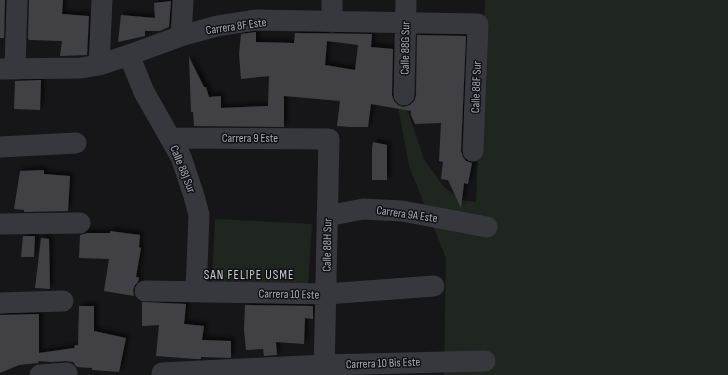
<svg xmlns="http://www.w3.org/2000/svg" width="728" height="375" font-family="'Sofia Sans Condensed',sans-serif">
  <style>
    .green { fill: #1e261f }
    .building { fill: #404145; fill-rule: evenodd; filter: url(#shadow) }
    .lines { fill: none; stroke-linecap: round; stroke-linejoin: round }
    .minor { stroke: #37383d; stroke-width: 21 }
    .labels { text-anchor: middle; stroke-width: 3; stroke-linejoin: round; paint-order: stroke }
    .street-label { font-size: 12px; fill: #a8adb8; stroke: #111113 }
    .neighbourhood-label { font-size: 13px; letter-spacing: 1px; fill: #c9ccd4; stroke: #111113 }
  </style>
  <defs>
    <filter id="shadow"><feDropShadow dx="3.5" dy="-3.5" stdDeviation="2" flood-color="#0009"/></filter>
  </defs>
  <rect width="100%" height="100%" fill="#161618"/>
  <!-- green -->
  <path class="green" d="M 485,0 L 728,0 L 728,375 L 444,375 L 446,258 L 409,166 L 398,106 L 407,109 L 424,159 L 443,186 L 461,200 L 476,202 Z
    M 215,219 L 312,224 L 308,287 L 212,282 Z"/>
  <!-- building -->
  <path class="building" d="M 0,0 L 5,0 L 4,38 L 0,38 Z
    M 29,0 L 63,0 L 62,14 L 89,16 L 87,55 L 60,56 L 62,41 L 29,40 L 28,38 Z
    M 171,1 L 169,27 L 160,31 L 145,31 L 145,36 L 118,42 L 121,15 L 155,18 L 154,3 Z
    M 256,32 L 256,42 L 294,43 L 295,33 L 372,34 L 371,47 L 393,49 L 392,95 L 394,101 L 398,105 L 403,107 L 410,105 L 414,101 L 416,96 L 417,35 L 466,36 L 461,151 L 463,157 L 466,161 L 472,163 L 468,184 L 464,183 L 461,208 L 448,180 L 441,179 L 443,162 L 439,161 L 441,123 L 415,124 L 411,115 L 411,111 L 371,104 L 368,127 L 351,127 L 337,126 L 340,101 L 284,96 L 284,127 L 194,126 L 193,112 L 191,112 L 189,57 L 204,87 L 206,87 L 209,97 L 221,96 L 221,108 L 268,106 L 269,76 L 241,79 L 239,54 L 241,34 ZM 327,41 L 358,45 L 355,70 L 325,65 Z
    M 41,80 L 40,110 L 14,109 L 15,81 Z
    M 373,142 L 387,145 L 387,180 L 372,180 L 372,149 Z
    M 44,170 L 44,174 L 70,176 L 68,211 L 24,212 L 24,210 L 14,209 L 20,171 Z
    M 110,231 L 140,235 L 139,247 L 141,248 L 136,277 L 139,277 L 138,282 L 135,285 L 133,290 L 134,296 L 104,291 L 109,259 L 79,258 L 80,235 L 87,233 L 110,233 Z
    M 23,236 L 35,236 L 34,257 L 21,257 Z
    M 41,238 L 49,239 L 50,289 L 35,288 Z
    M 142,302 L 186,304 L 184,324 L 204,326 L 202,340 L 231,341 L 231,358 L 201,357 L 201,359 L 196,359 L 156,356 L 159,325 L 142,326 Z
    M 245,305 L 313,306 L 313,319 L 305,318 L 304,344 L 276,342 L 277,355 L 264,356 L 263,349 L 246,350 L 244,330 Z
    M 79,306 L 94,306 L 94,331 L 126,338 L 119,372 L 92,370 L 92,368 L 77,367 L 73,362 L 66,361 L 51,362 L 39,361 L 38,363 L 19,365 L 0,373 L 0,315 L 39,314 L 39,353 L 74,348 L 75,345 L 78,345 Z"/>
  <g class="lines">
    <!-- minor -->
    <path class="minor" d="M 332,22 L 332,0
      M 181,36 L 183,0
      M 129,55 L 144,92 L 181,157 L 194,196 L 199,215 L 196,292
      M 99,65 L 102,0
      M 15,68 L 17,0
      M 0,69 L 81,68 L 99,65 L 129,55 L 181,36 L 217,26 L 255,20 L 478,24 L 473,151
      M 404,95 L 406,0
      M 170,138 L 329,139 L 324,375
      M 0,147 L 76,143
      M 327,216 L 363,209 L 402,211 L 487,227
      M 0,224 L 80,223
      M 145,291 L 326,294 L 434,286
      M 0,303 L 63,301
      M 162,373 L 324,365 L 485,361
      M 40,375 L 67,373"/>
  </g>
  <g class="labels">
    <!-- street labels -->
    <g class="street-label">
      <text transform="translate(236 26) rotate(-8)" y="4">Carrera 8F Este</text>
      <text transform="translate(405 48) rotate(-89)" y="4">Calle 88G Sur</text>
      <text transform="translate(476 87) rotate(-88)" y="4">Calle 88F Sur</text>
      <text x="250" y="142">Carrera 9 Este</text>
      <text transform="translate(183 169) rotate(68)" y="4">Calle 88J Sur</text>
      <text transform="translate(407 214) rotate(8)" y="4">Carrera 9A Este</text>
      <text transform="translate(327 245) rotate(-89)" y="4">Calle 88H Sur</text>
      <text transform="translate(289 294) rotate(1)" y="4">Carrera 10 Este</text>
      <text transform="translate(383 363) rotate(-2)" y="4">Carrera 10 Bis Este</text>
    </g>
    <!-- neighbourhood labels -->
    <g class="neighbourhood-label">
      <text x="249" y="279">SAN FELIPE USME</text>
    </g>
  </g>
</svg>
